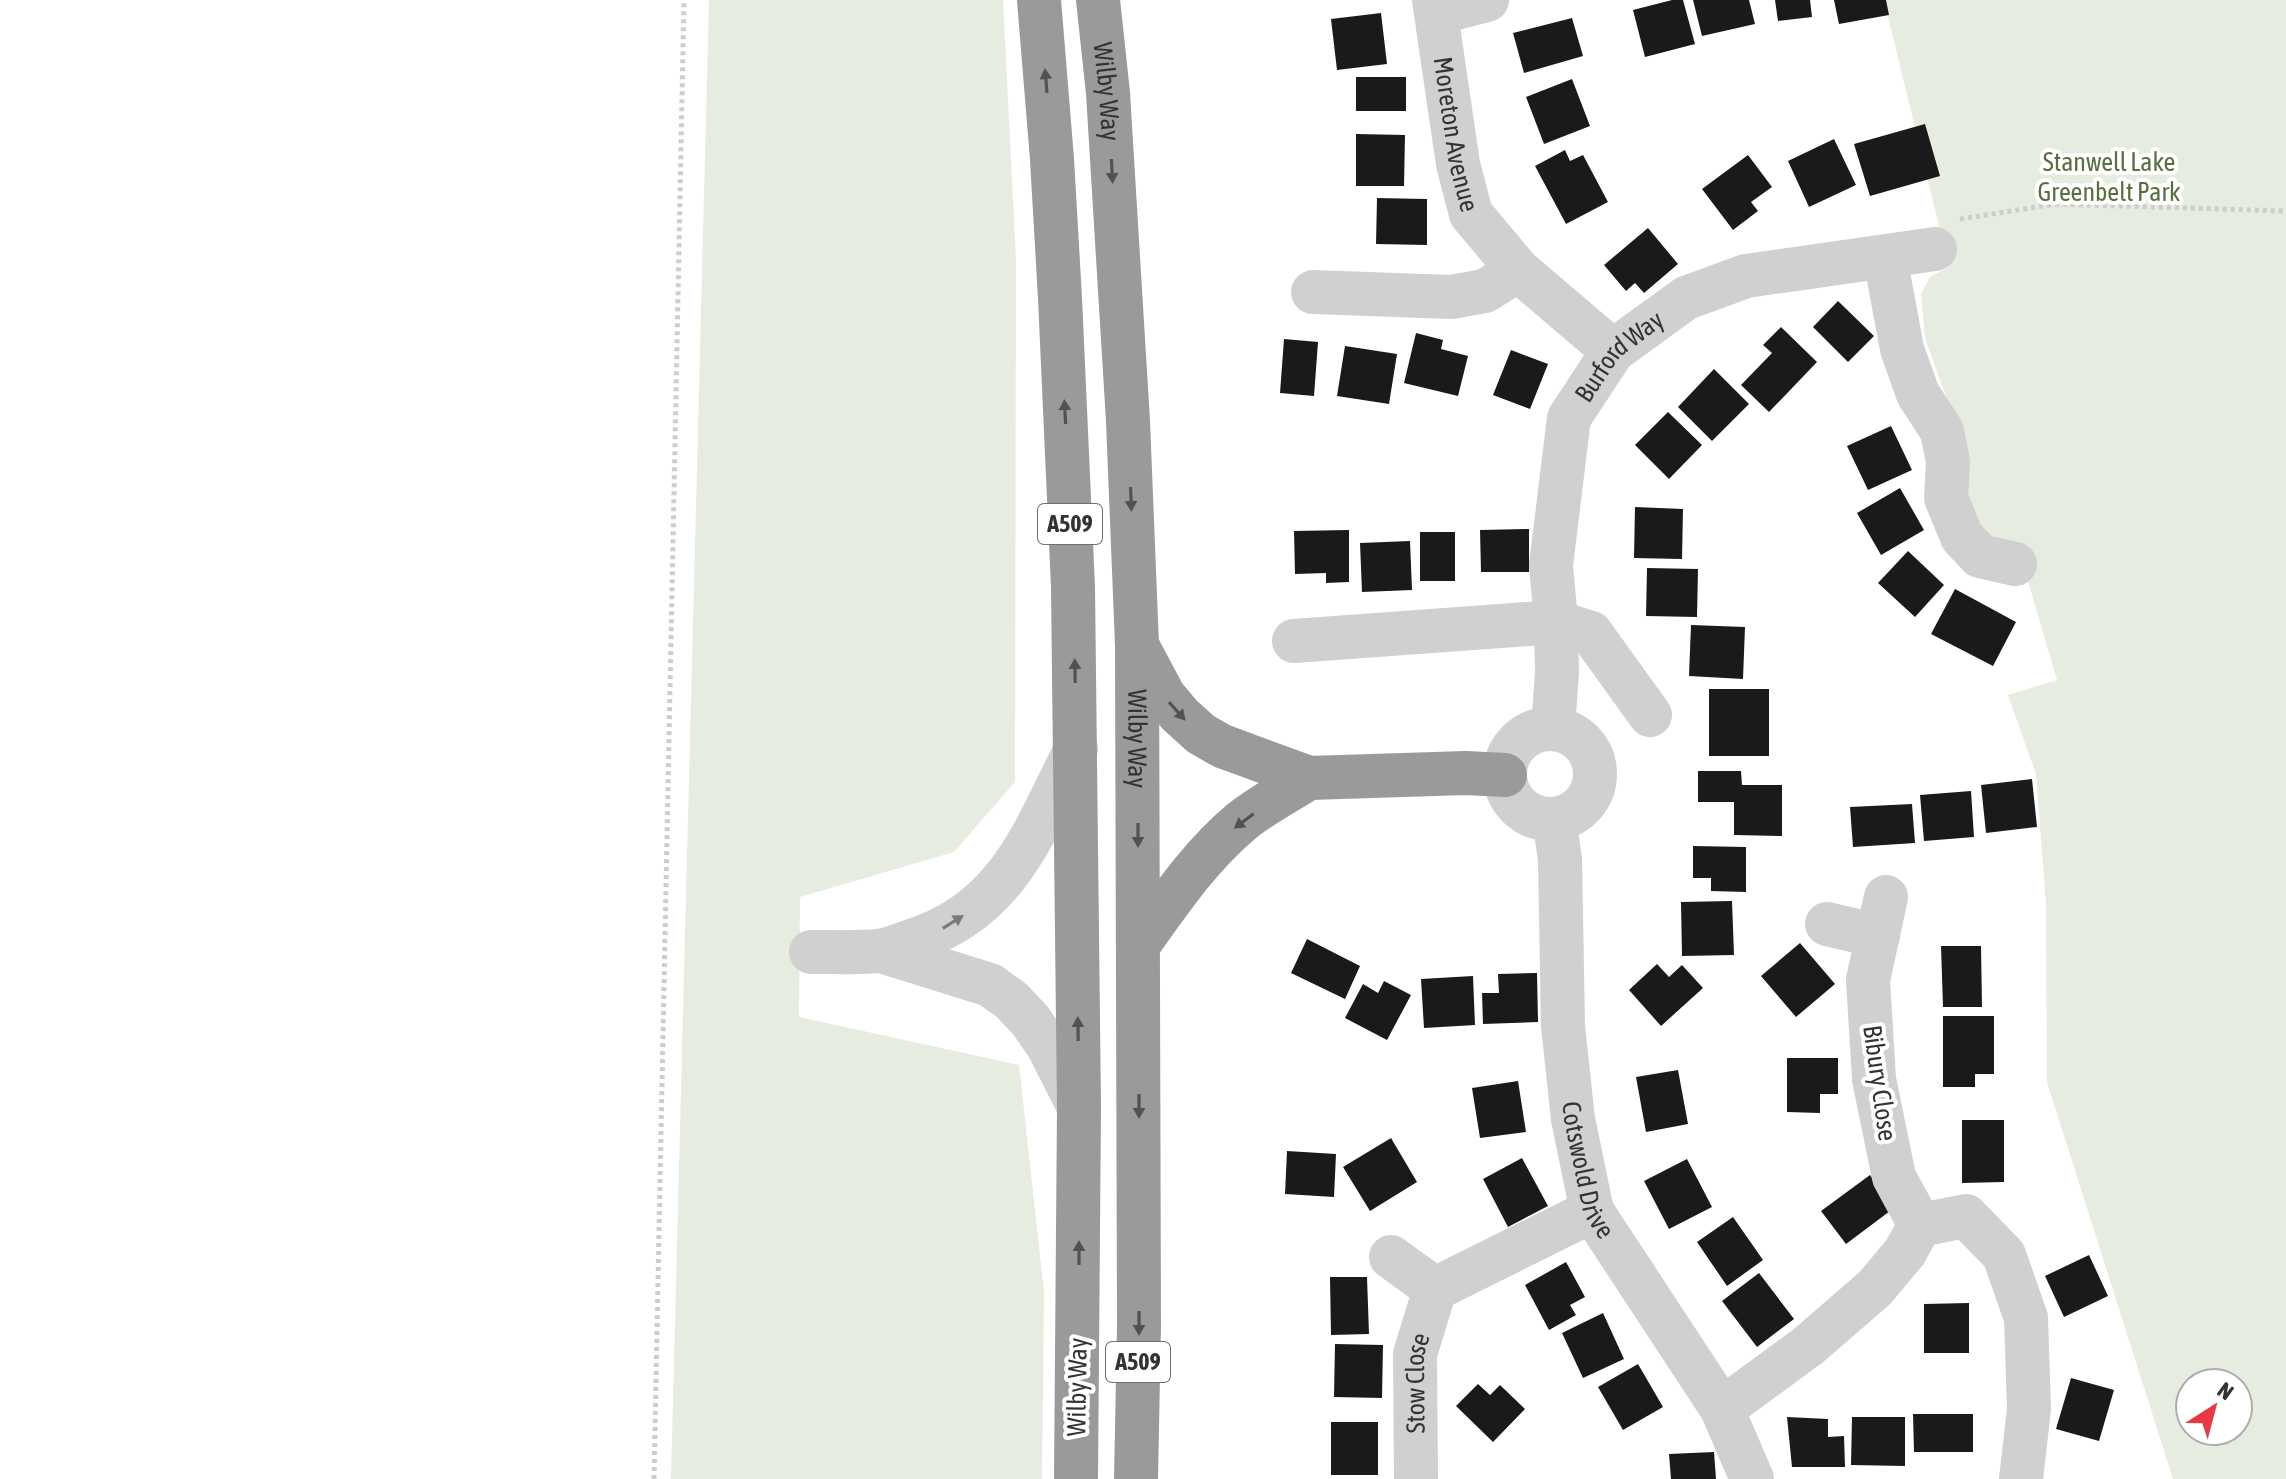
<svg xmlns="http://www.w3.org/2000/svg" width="2286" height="1479" font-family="'Asap Condensed',sans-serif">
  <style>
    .green { fill: #e6ecdf; fill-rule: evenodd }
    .building { fill: #1a1a1a }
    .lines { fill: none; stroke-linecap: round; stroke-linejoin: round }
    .path { stroke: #cdcdcd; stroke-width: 5; stroke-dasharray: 4 4; stroke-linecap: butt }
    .minor { stroke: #d0d0d0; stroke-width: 44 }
    .highway { stroke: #9a9a9a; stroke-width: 44 }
    .oneway { fill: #525252 }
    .oneway2 { fill: #7a7a7a }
    .labels { text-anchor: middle; stroke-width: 8; stroke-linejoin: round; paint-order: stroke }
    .shield { fill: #fff; stroke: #707070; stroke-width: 2 }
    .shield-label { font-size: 24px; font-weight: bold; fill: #333 }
    .street-label { font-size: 26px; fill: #333; stroke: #fff }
    .park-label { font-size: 26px; fill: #56703f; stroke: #fff }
  </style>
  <rect width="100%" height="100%" fill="#fff"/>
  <!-- green -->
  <path class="green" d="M 709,0 L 1003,0 L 1016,260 L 1015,782 L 954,852 L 800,897 L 799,1017 L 1019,1065 L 1044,1292 L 1042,1479 L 671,1479 Z
    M 1884,0 L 2286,0 L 2286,1479 L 2173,1479 L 2047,1082 L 2046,904 L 2036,774 L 2008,695 L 2057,680 L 2018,547 L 1986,537 L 1964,501 L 1956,424 L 1925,338 L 1921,294 L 1930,277 L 1949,267 ZM 2190,1383 L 2238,1383 L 2238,1431 L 2190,1431 Z"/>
  <!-- building -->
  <path class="building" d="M 1672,0 L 1683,0 L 1695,44 L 1645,57 L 1633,10 Z
    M 1693,0 L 1749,0 L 1755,24 L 1702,36 Z
    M 1775,0 L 1810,0 L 1812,17 L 1778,21 Z
    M 1834,0 L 1886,0 L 1889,15 L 1839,24 Z
    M 1381,13 L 1387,64 L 1337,70 L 1331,19 Z
    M 1572,18 L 1583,56 L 1524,73 L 1513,33 Z
    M 1356,77 L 1406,77 L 1406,111 L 1356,111 Z
    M 1572,79 L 1590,126 L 1544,144 L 1526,97 Z
    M 1925,124 L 1940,176 L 1870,196 L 1854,144 Z
    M 1356,134 L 1405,135 L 1404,186 L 1356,186 Z
    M 1834,139 L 1856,185 L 1809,207 L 1788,161 Z
    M 1565,150 L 1570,161 L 1583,155 L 1608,202 L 1566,224 L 1535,166 Z
    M 1748,155 L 1772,187 L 1751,202 L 1758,211 L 1733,230 L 1702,189 Z
    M 1377,198 L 1427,199 L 1427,245 L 1376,244 Z
    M 1648,228 L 1678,264 L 1644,293 L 1635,283 L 1626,291 L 1604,265 Z
    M 1838,301 L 1874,336 L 1848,362 L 1813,327 Z
    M 1781,327 L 1817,362 L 1769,412 L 1741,385 L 1772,353 L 1763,345 Z
    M 1416,333 L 1443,340 L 1441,349 L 1468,356 L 1458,396 L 1404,383 Z
    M 1284,339 L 1318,342 L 1314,396 L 1280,393 Z
    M 1345,346 L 1397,354 L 1389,404 L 1337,396 Z
    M 1511,350 L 1548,364 L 1530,409 L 1493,395 Z
    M 1714,369 L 1749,404 L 1712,441 L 1678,407 Z
    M 1668,412 L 1702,445 L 1669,479 L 1635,445 Z
    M 1891,426 L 1912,470 L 1868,490 L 1847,446 Z
    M 1900,488 L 1924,530 L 1881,555 L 1857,513 Z
    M 1635,507 L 1683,509 L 1682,559 L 1634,558 Z
    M 1529,529 L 1529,572 L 1481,572 L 1480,530 Z
    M 1349,530 L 1349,582 L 1326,583 L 1326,573 L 1295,574 L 1294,531 Z
    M 1420,532 L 1455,532 L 1455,581 L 1420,581 Z
    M 1410,541 L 1412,590 L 1362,592 L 1360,543 Z
    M 1908,551 L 1944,585 L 1915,617 L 1878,583 Z
    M 1647,568 L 1698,569 L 1697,617 L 1646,616 Z
    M 1955,589 L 2016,622 L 1993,666 L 1931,634 Z
    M 1691,625 L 1745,627 L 1743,679 L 1689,676 Z
    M 1709,689 L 1769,689 L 1769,756 L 1709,756 Z
    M 1698,771 L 1741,771 L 1742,785 L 1782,785 L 1782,836 L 1734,835 L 1734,802 L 1698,802 Z
    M 2032,779 L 2037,827 L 1986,833 L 1981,785 Z
    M 1971,791 L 1974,837 L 1924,841 L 1920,795 Z
    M 1912,804 L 1915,843 L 1853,847 L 1850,807 Z
    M 1693,846 L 1746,847 L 1746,892 L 1711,891 L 1711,878 L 1693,878 Z
    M 1732,901 L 1734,955 L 1682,956 L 1681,902 Z
    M 1307,939 L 1360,966 L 1345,999 L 1291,973 Z
    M 1800,943 L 1835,984 L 1796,1017 L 1761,976 Z
    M 1941,946 L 1981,946 L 1982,1007 L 1943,1007 Z
    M 1657,964 L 1669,977 L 1682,965 L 1703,988 L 1661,1026 L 1629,990 Z
    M 1537,973 L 1538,1022 L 1483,1024 L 1482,993 L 1499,993 L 1498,974 Z
    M 1473,976 L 1475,1025 L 1424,1028 L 1421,979 Z
    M 1384,981 L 1411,995 L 1387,1040 L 1345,1018 L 1363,984 L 1378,993 Z
    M 1943,1016 L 1994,1016 L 1994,1074 L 1975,1074 L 1975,1087 L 1943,1087 Z
    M 1787,1058 L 1838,1058 L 1838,1094 L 1820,1094 L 1820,1113 L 1787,1112 Z
    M 1678,1070 L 1688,1124 L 1646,1132 L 1636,1077 Z
    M 1518,1081 L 1526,1132 L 1480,1138 L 1472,1088 Z
    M 1962,1120 L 2004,1120 L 2004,1182 L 1962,1183 Z
    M 1391,1138 L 1417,1182 L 1370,1211 L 1343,1167 Z
    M 1287,1151 L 1336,1154 L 1334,1197 L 1285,1194 Z
    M 1522,1158 L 1548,1206 L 1508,1227 L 1483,1179 Z
    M 1687,1159 L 1712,1207 L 1669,1229 L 1644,1181 Z
    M 1870,1175 L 1894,1208 L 1846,1244 L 1821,1211 Z
    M 1733,1217 L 1763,1260 L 1727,1286 L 1697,1242 Z
    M 2089,1255 L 2108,1296 L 2064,1317 L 2045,1276 Z
    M 1566,1262 L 1585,1297 L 1570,1305 L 1576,1315 L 1549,1330 L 1525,1285 Z
    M 1759,1273 L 1794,1319 L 1757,1347 L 1722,1301 Z
    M 1330,1277 L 1367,1277 L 1369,1334 L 1331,1335 Z
    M 1969,1303 L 1969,1353 L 1924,1353 L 1924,1304 Z
    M 1603,1313 L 1624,1359 L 1583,1378 L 1562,1333 Z
    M 1335,1344 L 1383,1345 L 1382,1398 L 1334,1397 Z
    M 1638,1364 L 1663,1407 L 1623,1430 L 1598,1387 Z
    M 2071,1378 L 2114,1390 L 2099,1441 L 2056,1429 Z
    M 1478,1384 L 1490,1395 L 1500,1385 L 1525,1409 L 1493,1442 L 1456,1406 Z
    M 1913,1414 L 1973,1414 L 1973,1452 L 1914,1452 Z
    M 1787,1417 L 1828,1419 L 1828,1437 L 1844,1436 L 1845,1467 L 1792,1467 Z
    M 1852,1417 L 1905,1417 L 1905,1466 L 1851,1465 Z
    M 1331,1422 L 1378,1422 L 1378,1475 L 1331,1475 Z
    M 1714,1452 L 1716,1479 L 1671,1479 L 1669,1454 Z"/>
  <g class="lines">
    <!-- path -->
    <path class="path" d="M 1960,219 L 2056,204 L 2286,211
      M 654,1479 L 684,0"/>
    <!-- minor -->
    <g class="minor">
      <path id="s1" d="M 1434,0 L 1458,164 L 1471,214 L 1518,270 L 1613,351"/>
      <path d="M 1437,13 L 1487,0"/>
      <path d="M 1885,257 L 1902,349 L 1918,394 L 1942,431 L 1948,462 L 1946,498 L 1962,537 L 1980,556 L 2015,564"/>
      <path d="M 1313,292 L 1451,297 L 1485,291 L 1518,270"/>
      <path d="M 1294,641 L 1556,622 L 1591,633 L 1650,715"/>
      <path id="s2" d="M 1553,728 L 1557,672 L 1556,622 L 1551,565 L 1569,418 L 1613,351 L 1686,298 L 1746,276 L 1935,249"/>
      <circle cx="1550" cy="774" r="45"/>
      <path id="s3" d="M 1554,819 L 1560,859 L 1563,1026 L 1573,1119 L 1592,1211 L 1722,1409 L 1752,1479"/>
      <path d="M 1827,924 L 1878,936"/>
      <path d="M 881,951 L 990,985 L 1011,1000 L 1030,1020 L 1048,1046 L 1079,1107"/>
      <path d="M 811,952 C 833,952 857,953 879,951 C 891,949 903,944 914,940 C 1009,910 1035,829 1076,749"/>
      <path d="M 1920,1225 L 1966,1216 L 2004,1255 L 2026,1318 L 2029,1409 L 2021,1479"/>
      <path d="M 1391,1257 L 1435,1289"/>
      <path d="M 1722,1409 L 1808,1346 L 1875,1288 L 1905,1252 L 1920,1225 L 1894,1177 L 1874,1079 L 1868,980 L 1886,897"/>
      <path id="s4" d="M 1416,1479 L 1415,1354 L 1435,1289 L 1592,1211"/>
    </g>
    <!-- highway -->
    <g class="highway">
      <path d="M 1039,0 L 1052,159 L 1060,298 L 1073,587 L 1079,1107 L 1076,1479"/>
      <path id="s5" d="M 1098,0 L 1108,93 L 1128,421 L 1137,645 L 1139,1326 L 1136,1479"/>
      <path d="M 1138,647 L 1164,696 L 1180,715 L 1201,734 L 1222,746 L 1309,778 L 1466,773 L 1505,775"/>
      <path d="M 1139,944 C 1170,901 1200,856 1242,821 C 1262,805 1287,792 1309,778"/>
    </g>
  </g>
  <!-- one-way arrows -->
  <defs><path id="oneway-solid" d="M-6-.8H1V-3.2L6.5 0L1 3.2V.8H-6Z" transform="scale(2)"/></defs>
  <g class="oneway">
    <use href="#oneway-solid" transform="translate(1046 81) rotate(-95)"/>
    <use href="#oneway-solid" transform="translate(1112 171) rotate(87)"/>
    <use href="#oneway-solid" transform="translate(1065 412) rotate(-93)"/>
    <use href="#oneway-solid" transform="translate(1131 499) rotate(88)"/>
    <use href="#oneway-solid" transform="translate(1075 671) rotate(-91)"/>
    <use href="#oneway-solid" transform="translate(1177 711) rotate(48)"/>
    <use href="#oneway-solid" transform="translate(1244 821) rotate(143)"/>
    <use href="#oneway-solid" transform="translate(1138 835) rotate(90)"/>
    <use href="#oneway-solid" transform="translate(1078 1029) rotate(-91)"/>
    <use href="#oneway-solid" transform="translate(1139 1106) rotate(90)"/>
    <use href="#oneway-solid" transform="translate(1079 1253) rotate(-90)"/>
    <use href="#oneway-solid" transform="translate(1139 1323) rotate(90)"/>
  </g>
  <use class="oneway2" href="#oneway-solid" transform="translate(953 922) rotate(-32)"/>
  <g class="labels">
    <!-- shield labels -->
    <g class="shield">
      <rect x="1038" y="504" width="64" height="40" rx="6"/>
      <rect x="1106" y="1342" width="64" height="40" rx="6"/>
    </g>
    <g class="shield-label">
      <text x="1070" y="532">A509</text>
      <text x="1138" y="1370">A509</text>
    </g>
    <!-- street labels -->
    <g class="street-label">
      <text dy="9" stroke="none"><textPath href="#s5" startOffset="92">Wilby Way</textPath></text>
      <text dy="9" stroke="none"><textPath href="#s1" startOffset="136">Moreton Avenue</textPath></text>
      <text dy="9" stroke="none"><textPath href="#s2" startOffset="392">Burford Way</textPath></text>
      <text dy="9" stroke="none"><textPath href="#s5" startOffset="740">Wilby Way</textPath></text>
      <text transform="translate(1880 1083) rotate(82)" y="9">Bibury Close</text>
      <text dy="9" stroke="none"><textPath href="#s3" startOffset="354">Cotswold Drive</textPath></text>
      <text dy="9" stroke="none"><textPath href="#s4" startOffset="96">Stow Close</textPath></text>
      <text transform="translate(1077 1387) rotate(-89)" y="9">Wilby Way</text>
    </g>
    <!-- park labels -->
    <g class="park-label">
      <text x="2109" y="171">Stanwell Lake<tspan x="2109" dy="30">Greenbelt Park</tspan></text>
    </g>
  </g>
  <!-- north arrow -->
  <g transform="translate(2214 1407) rotate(36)"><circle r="38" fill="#ffffff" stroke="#adadad" stroke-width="2"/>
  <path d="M0-6L14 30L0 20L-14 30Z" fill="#e63946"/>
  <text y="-12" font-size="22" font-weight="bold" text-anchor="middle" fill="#333333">N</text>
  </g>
</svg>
